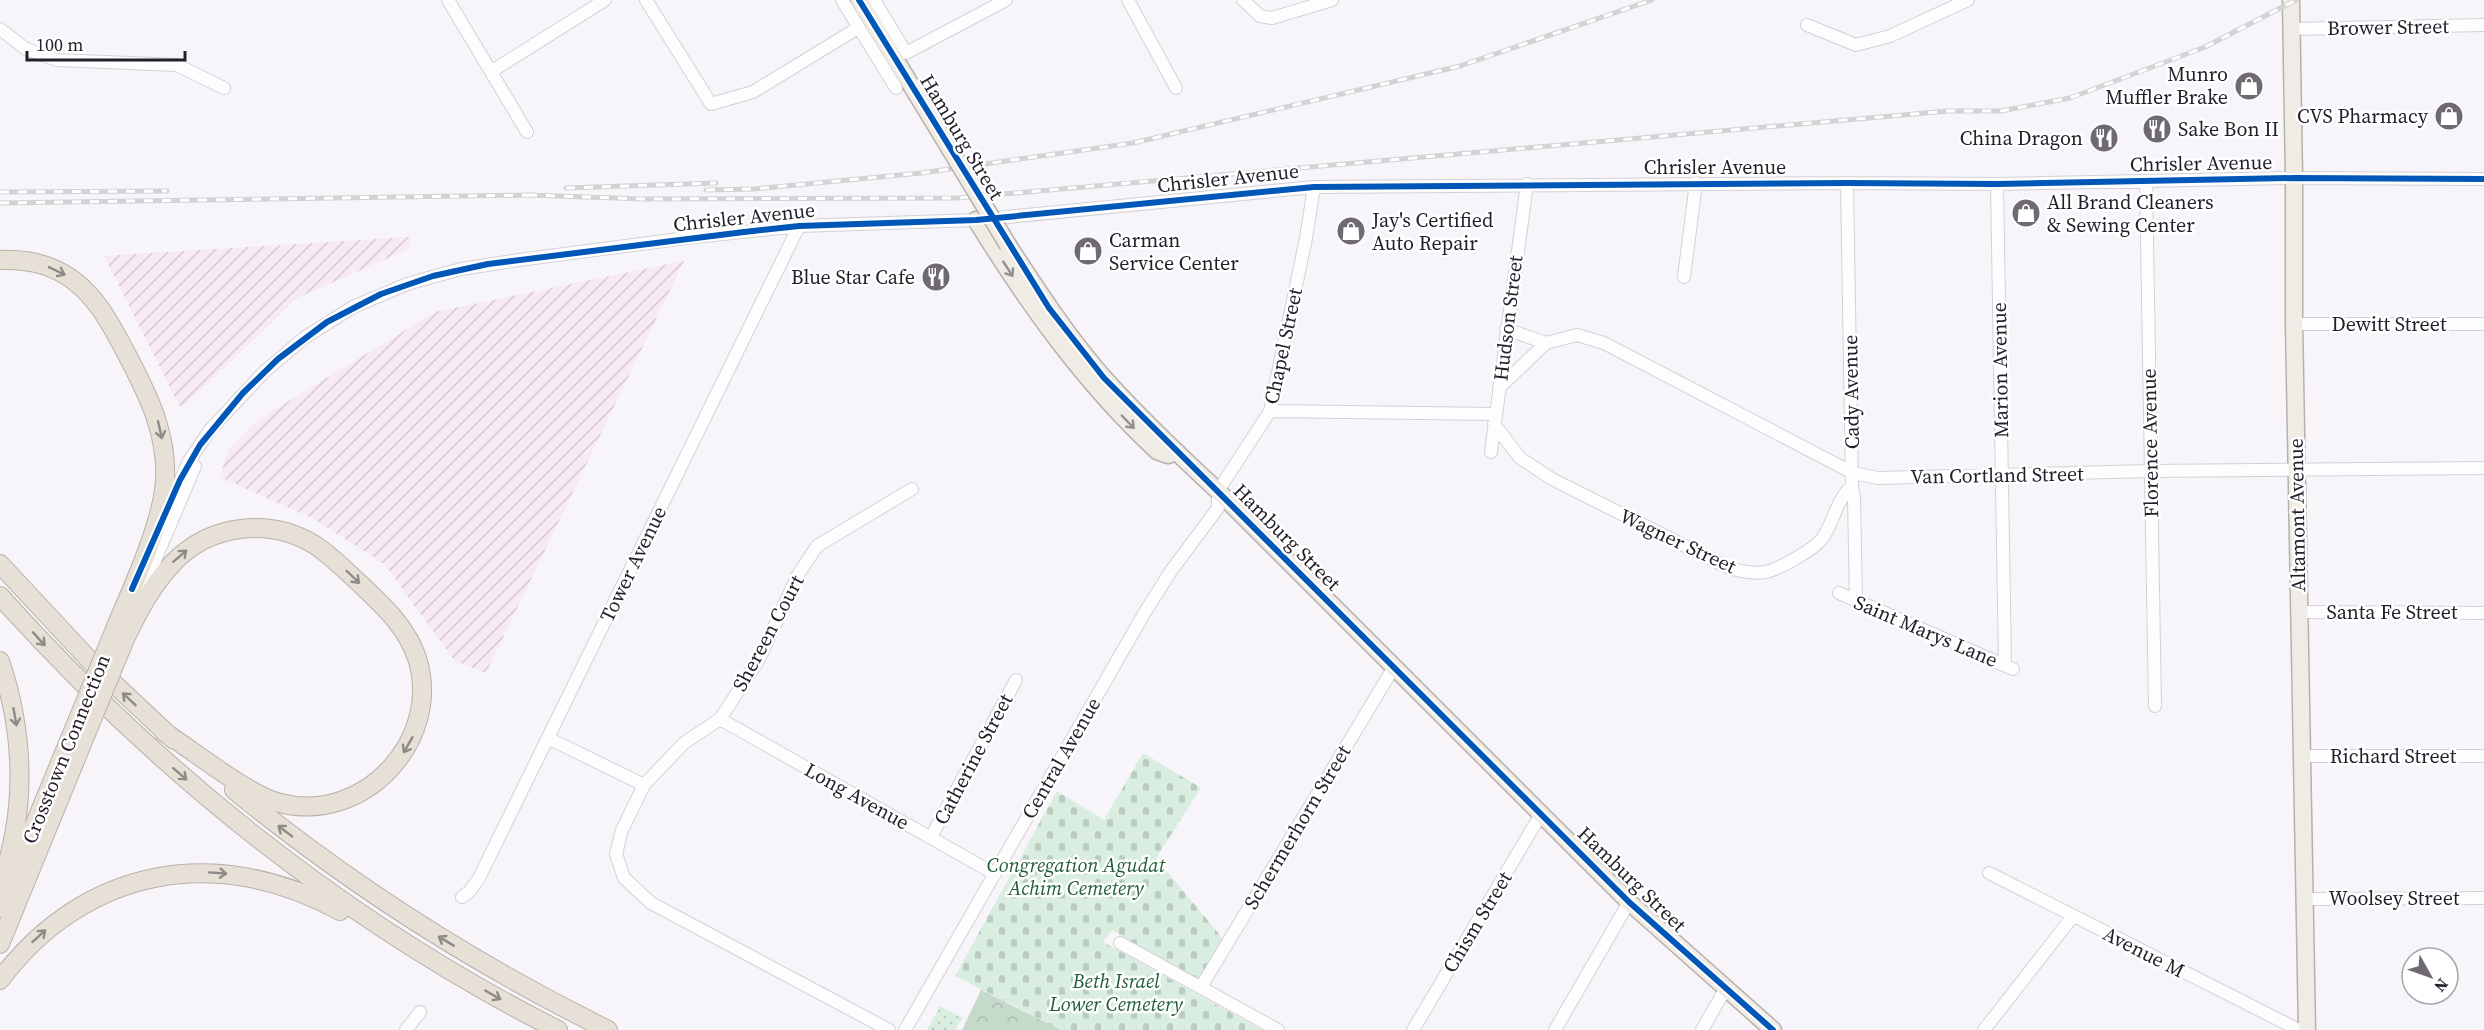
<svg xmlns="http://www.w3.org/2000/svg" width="2484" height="1030" font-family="'Source Serif 4',serif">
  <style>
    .industrial { fill: url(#industrial-furrows) }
    .green { fill: url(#green-dots) }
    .forest { fill: url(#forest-crowns) }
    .cemetery { fill: url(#cemetery-stones) }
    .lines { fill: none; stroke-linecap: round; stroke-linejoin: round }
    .minor-casing { stroke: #d4d0d8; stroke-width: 14 }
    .major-casing { stroke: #b8b1aa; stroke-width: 19 }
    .highway-casing { stroke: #b8b1aa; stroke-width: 20 }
    .minor { stroke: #fefdfe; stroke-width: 12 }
    .major { stroke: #efece6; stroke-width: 16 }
    .highway { stroke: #e6e0d7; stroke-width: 18 }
    .rail-casing { stroke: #d3d2d4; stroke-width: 5 }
    .rail { stroke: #fff; stroke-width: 3; stroke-dasharray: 9; stroke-linecap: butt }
    .major-bridge-casing { stroke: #b8b1aa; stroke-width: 19; stroke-linecap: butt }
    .highway-bridge-casing { stroke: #b8b1aa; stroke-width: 20; stroke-linecap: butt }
    .major-bridge { stroke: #efece6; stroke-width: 16 }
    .highway-bridge { stroke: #e6e0d7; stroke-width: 18 }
    .cycleway-casing { stroke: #fff; stroke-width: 10 }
    .cycleway { stroke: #0057b8; stroke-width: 6 }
    .oneway { stroke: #948f91 }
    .oneway2 { stroke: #8f8989 }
    .labels { text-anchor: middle; stroke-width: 5; stroke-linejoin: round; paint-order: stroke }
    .street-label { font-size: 20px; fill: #241e29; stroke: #fff }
    .poi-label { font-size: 20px; fill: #241e29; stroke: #fff; text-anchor: end }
    .park-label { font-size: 20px; font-style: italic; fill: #215e35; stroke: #fff }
  </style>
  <defs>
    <pattern id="industrial-furrows" width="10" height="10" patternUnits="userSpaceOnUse" patternTransform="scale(1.5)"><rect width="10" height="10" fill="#f8eaf4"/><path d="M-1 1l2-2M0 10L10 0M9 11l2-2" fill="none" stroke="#d4c8d1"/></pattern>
    <pattern id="green-dots" width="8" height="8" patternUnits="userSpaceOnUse" patternTransform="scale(1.5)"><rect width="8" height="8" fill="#d9eee0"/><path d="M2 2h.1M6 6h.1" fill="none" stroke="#baccc0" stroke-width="1.8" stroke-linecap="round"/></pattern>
    <pattern id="forest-crowns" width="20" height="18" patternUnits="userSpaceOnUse" patternTransform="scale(1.5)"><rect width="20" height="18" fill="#c5dacb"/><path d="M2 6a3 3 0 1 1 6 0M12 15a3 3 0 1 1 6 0" fill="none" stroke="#a9bbae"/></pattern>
    <pattern id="cemetery-stones" width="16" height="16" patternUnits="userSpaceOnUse" patternTransform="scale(1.5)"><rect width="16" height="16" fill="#d9eee0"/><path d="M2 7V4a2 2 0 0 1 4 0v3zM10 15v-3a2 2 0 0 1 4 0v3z" fill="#baccc0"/></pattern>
  </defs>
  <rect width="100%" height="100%" fill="#f7f4fa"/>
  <!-- industrial -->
  <path class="industrial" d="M 409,237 L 411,248 L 297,298 L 181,409 L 104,256 Z
    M 684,261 L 486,673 L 455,661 L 384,564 L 314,519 L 220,477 L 228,450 L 256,421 L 435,312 Z"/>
  <!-- green -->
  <path class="green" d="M 940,1006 L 963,1018 L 955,1030 L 927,1030 Z"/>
  <!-- forest -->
  <path class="forest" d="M 981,990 L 1061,1030 L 962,1030 Z"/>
  <!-- cemetery -->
  <path class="cemetery" d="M 1143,753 L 1201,788 L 1156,858 L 1224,940 L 1199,981 L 1112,930 L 1103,942 L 1262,1030 L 1061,1030 L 955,976 L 1057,791 L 1104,820 Z"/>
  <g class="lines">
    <!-- minor casing -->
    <g class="minor-casing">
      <path id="minor" d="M 448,0 L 527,132
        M 646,0 L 711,104 L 753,92 L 858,28
        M 842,0 L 896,88
        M 874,0 L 906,53 L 1006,0
        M 1128,0 L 1176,88
        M 1243,0 L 1260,16 L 1272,18 L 1332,0
        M 1807,25 L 1856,45 L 1890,36 L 1968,0
        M 0,29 L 26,49 L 57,60 L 177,65 L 224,88
        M 2291,29 L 2484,25
        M 492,71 L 605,0
        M 2146,181 L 2155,706
        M 1847,183 L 1852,486 L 1854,498 L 1856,601
        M 1997,184 L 2005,664
        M 1684,277 L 1696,183
        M 2294,324 L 2484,324
        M 1506,329 L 1546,343
        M 1499,388 L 1546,343 L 1577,335 L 1604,343 L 1853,473 L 1878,478 L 2150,471 L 2484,468
        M 1270,411 L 1495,414
        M 1494,424 L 1520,458 L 1552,479 L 1729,568 C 1741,571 1753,574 1766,572 C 1779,569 1813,550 1822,539 C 1834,522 1836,500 1852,486
        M 1491,452 L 1527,184
        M 166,514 L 189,461 L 210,430 L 263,373 L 304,338 L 353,307 L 407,284 L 461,269 L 519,260 L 694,237 L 799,226 L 976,220 L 1314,187 L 1847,183 L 1997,184 L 2294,178 L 2484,179
        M 1839,593 L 2013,669
        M 140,596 L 195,466
        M 2300,612 L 2484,613
        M 720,719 L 995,874
        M 548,738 L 644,785
        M 2302,756 L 2484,756
        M 931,837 L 1016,680
        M 1989,873 L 2299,1030
        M 462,897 L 469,892 L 479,878 L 799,226
        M 2305,899 L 2484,898
        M 1120,943 L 1278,1030
        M 1201,987 L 1394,667
        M 406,1030 L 420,1012
        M 889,1030 L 651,903 L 624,878 L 616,854 L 622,830 L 644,785 L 684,743 L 720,719 L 758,661 L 798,575 L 817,546 L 912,489
        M 905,1030 L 1145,612 L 1171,571 L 1218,508 L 1218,491 L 1270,411 L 1306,238 L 1314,187
        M 1413,1030 L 1541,814
        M 1555,1030 L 1629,902
        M 1702,1030 L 1726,988
        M 1984,1030 L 2073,916"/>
    </g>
    <!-- major casing -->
    <g class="major-casing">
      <path id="major" d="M 859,0 L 947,144
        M 2291,0 L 2294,178 L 2294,324 L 2307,1030
        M 976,220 C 1028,304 1084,383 1157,451 L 1168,455 L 1177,452
        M 1008,245 C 1038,291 1068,337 1104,378 C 1140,418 1179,455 1218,491 L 1629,902 L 1773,1030"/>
    </g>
    <!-- highway casing -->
    <g class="highway-casing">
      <path id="highway" d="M 0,260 C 26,259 52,264 73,280 C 97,298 110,323 124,349 C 148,394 171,439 164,491 C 157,535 132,588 115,629
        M 0,564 L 95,666 L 174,740
        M 0,596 C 158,772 346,923 558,1030
        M 125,639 C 138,612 152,585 173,563 C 210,524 270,517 315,545 C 330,555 343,568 356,580 C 381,604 406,625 417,658 C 443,739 364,825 280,803 C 248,795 194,751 164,732
        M 0,661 C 25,735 27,813 0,886
        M 234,790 C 349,884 474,964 608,1030
        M 0,908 L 76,724
        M 0,944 L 86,734
        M 0,980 C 86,866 217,844 340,911"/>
    </g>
    <!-- minor -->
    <use href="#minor" class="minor"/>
    <!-- major -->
    <use href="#major" class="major"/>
    <!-- highway -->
    <use href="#highway" class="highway"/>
    <!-- rail casing -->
    <g class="rail-casing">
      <path id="rail" d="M 566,188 L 716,183
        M 706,190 L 754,189 L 921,173 L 1133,143 L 1460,66 L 1652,0
        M 0,192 L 167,191
        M 528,195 L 644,199 L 958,198 L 1948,111 L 2001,111 L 2070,98 L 2205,47 L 2296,0
        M 0,203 L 535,195"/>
    </g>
    <!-- rail -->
    <use href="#rail" class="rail"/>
    <!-- major-bridge casing -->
    <g class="major-bridge-casing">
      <path id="major-bridge" d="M 947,144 L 1008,245"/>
    </g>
    <!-- highway-bridge casing -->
    <g class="highway-bridge-casing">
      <path id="highway-bridge" d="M 76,724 L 115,629
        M 86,734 L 125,639"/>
    </g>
    <!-- major-bridge -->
    <use href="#major-bridge" class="major-bridge"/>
    <!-- highway-bridge -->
    <use href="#highway-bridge" class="highway-bridge"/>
    <!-- cycleway casing -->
    <g class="cycleway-casing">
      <path id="cycleway" d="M 859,0 L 1049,308 L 1104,378 L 1629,902 L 1773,1030
        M 132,589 L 180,480 L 200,445 L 243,393 L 278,359 L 327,322 L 381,294 L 433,276 L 488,264 L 744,232 L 799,226 L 976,220 L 1314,187 L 1847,183 L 1997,184 L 2294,178 L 2484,179"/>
    </g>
    <!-- cycleway -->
    <use href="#cycleway" class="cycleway"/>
  </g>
  <!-- one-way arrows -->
  <defs><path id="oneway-shaft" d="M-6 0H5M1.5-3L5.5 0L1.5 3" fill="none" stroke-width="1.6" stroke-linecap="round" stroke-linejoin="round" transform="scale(1.5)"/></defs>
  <g class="oneway">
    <use href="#oneway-shaft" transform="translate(1008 269) rotate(57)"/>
    <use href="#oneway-shaft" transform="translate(1128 422) rotate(46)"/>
  </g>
  <g class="oneway2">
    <use href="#oneway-shaft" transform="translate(57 271) rotate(26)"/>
    <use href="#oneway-shaft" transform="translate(160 430) rotate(77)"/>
    <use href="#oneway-shaft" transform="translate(180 556) rotate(-41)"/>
    <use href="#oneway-shaft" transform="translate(353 577) rotate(44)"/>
    <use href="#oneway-shaft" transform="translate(39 639) rotate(48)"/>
    <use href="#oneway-shaft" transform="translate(129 699) rotate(-137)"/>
    <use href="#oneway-shaft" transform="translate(15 717) rotate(80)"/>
    <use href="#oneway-shaft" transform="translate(408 745) rotate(120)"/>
    <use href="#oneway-shaft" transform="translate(180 774) rotate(41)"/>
    <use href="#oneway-shaft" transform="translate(285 831) rotate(-143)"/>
    <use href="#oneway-shaft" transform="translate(218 873) rotate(4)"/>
    <use href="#oneway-shaft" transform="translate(39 936) rotate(-42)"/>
    <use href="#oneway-shaft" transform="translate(446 941) rotate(-149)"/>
    <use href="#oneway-shaft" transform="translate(493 995) rotate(30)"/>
  </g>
  <!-- icons -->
  <defs>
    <g id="shop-disc" transform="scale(1.5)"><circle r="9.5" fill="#6e6972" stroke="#fff"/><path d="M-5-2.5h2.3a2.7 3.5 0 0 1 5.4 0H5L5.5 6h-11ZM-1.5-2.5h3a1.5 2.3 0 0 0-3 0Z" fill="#fff"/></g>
    <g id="restaurant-disc" transform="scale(1.5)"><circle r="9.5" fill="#6e6972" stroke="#fff"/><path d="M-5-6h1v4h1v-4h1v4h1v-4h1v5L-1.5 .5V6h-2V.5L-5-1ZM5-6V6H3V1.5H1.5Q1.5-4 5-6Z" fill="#fff"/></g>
  </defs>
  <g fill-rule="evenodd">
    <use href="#shop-disc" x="2249" y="86"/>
    <use href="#shop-disc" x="2449" y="116"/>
    <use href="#restaurant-disc" x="2157" y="129"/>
    <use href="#restaurant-disc" x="2104" y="138"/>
    <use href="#shop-disc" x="2026" y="213"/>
    <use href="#shop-disc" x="1351" y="231"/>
    <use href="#shop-disc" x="1088" y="251"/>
    <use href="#restaurant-disc" x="936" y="277"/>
  </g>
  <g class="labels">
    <!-- street labels -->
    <g class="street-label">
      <text transform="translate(2388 27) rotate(-1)" y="7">Brower Street</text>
      <text transform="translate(962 137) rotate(59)" y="7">Hamburg Street</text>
      <text transform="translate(2201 163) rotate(-1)" y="7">Chrisler Avenue</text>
      <text x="1715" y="174">Chrisler Avenue</text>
      <text transform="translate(1228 178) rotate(-6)" y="7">Chrisler Avenue</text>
      <text transform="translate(744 217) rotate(-6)" y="7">Chrisler Avenue</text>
      <text transform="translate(1508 318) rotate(-83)" y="7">Hudson Street</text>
      <text x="2389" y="331">Dewitt Street</text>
      <text transform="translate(1283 346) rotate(-78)" y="7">Chapel Street</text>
      <text transform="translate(2000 370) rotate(-91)" y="7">Marion Avenue</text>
      <text transform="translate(1851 392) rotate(-91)" y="7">Cady Avenue</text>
      <text transform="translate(2150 443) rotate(-91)" y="7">Florence Avenue</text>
      <text transform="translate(1997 475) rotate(-1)" y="7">Van Cortland Street</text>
      <text transform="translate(2297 515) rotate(-91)" y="7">Altamont Avenue</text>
      <text transform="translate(1287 537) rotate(45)" y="7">Hamburg Street</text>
      <text transform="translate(1678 541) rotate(25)" y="7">Wagner Street</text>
      <text transform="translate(633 564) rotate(-64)" y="7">Tower Avenue</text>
      <text x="2392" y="619">Santa Fe Street</text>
      <text transform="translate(1926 631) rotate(23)" y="7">Saint Marys Lane</text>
      <text transform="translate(768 633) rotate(-62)" y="7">Shereen Court</text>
      <text transform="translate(66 749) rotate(-68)" y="7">Crosstown Connection</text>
      <text x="2393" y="763">Richard Street</text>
      <text transform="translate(1061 758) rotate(-60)" y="7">Central Avenue</text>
      <text transform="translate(973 759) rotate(-62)" y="7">Catherine Street</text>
      <text transform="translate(857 796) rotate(29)" y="7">Long Avenue</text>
      <text transform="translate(1297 827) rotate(-59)" y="7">Schermerhorn Street</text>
      <text transform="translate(1632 879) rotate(44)" y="7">Hamburg Street</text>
      <text x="2394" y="905">Woolsey Street</text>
      <text transform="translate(1477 922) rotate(-59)" y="7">Chism Street</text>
      <text transform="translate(2144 952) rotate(27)" y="7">Avenue M</text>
    </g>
    <!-- poi labels -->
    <g class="poi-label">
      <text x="2228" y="81">Munro<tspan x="2228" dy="23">Muffler Brake</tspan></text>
      <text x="2428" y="123">CVS Pharmacy</text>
      <text x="2178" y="136" text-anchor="start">Sake Bon II</text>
      <text x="2083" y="145">China Dragon</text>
      <text x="2047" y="209" text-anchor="start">All Brand Cleaners<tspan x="2047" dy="23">&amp; Sewing Center</tspan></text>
      <text x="1372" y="227" text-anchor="start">Jay's Certified<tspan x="1372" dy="23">Auto Repair</tspan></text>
      <text x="1109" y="247" text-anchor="start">Carman<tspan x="1109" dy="23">Service Center</tspan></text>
      <text x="915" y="284">Blue Star Cafe</text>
    </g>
    <!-- park labels -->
    <g class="park-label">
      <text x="1076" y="872">Congregation Agudat<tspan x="1076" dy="23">Achim Cemetery</tspan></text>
      <text x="1116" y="988">Beth Israel<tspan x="1116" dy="23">Lower Cemetery</tspan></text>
    </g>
  </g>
  <!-- north arrow -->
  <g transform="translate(2430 976) rotate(130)"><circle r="28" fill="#ffffff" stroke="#a7a5a9" stroke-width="1.5"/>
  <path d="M0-4.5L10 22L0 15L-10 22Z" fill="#6e6972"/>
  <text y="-9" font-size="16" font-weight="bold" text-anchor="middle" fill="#241e29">N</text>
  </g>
  <!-- scale -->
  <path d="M27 51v9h158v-9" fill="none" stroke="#241e29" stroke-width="3"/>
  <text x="36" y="51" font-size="18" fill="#241e29" stroke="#ffffff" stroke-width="4.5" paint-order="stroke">100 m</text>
</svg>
